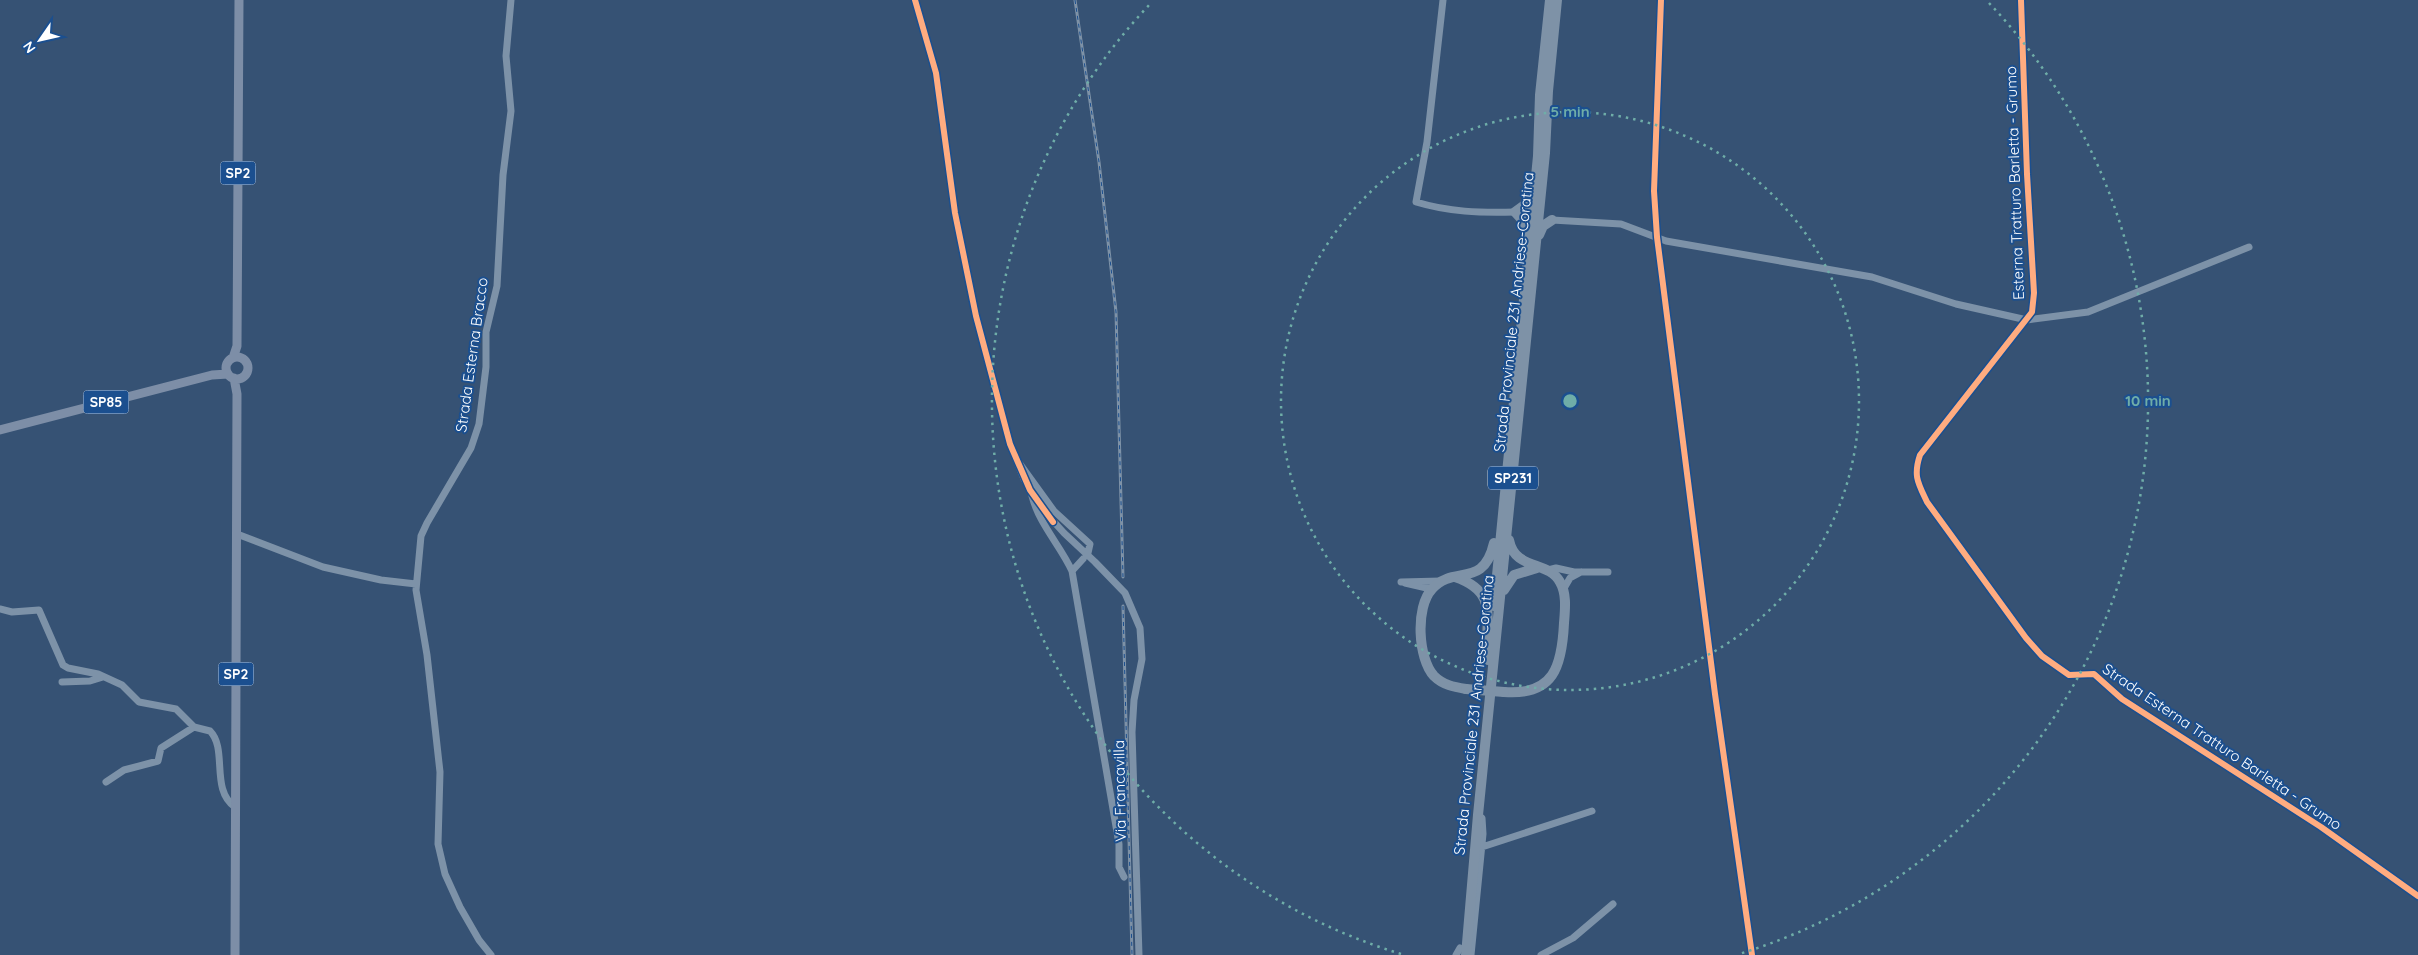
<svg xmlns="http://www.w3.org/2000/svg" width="2418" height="955" font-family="Quicksand,sans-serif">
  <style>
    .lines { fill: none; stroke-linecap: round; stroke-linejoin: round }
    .minor { stroke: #7d92a8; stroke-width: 7 }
    .major { stroke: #7d8ea7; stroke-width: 9 }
    .highway { stroke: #7e92a7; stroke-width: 10 }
    .rail-casing { stroke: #7e92a7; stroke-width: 3 }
    .rail { stroke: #1b4f8f; stroke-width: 1; stroke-dasharray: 4; stroke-linecap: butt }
    .highway-bridge { stroke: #7e92a7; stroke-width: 10 }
    .cycleway-casing { stroke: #1b4f8f; stroke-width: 9 }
    .cycleway { stroke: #ffac80; stroke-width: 6 }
    .ring { fill: none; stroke: #6fada8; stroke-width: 2.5; stroke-dasharray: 2.5 5 }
    .labels { text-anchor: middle; stroke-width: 4; stroke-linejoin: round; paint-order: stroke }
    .shield { fill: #1b4f8f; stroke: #bbcadd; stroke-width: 1 }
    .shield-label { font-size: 14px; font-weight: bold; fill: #fff }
    .street-label { font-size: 15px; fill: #fff; stroke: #1b4f8f }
    .centre { fill: #6fada8; stroke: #1b4f8f; stroke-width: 2.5 }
    .ring-label { font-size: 15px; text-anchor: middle; font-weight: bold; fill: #6fada8; stroke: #1b4f8f; stroke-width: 4; stroke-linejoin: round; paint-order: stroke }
  </style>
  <rect width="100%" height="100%" fill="#365274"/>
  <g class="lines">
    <!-- minor -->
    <path class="minor" d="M 915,0 L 936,73 L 955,213 L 976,316 L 1010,444 L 1024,479 L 1044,511 L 1064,533 L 1095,562 L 1125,593 L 1140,628 L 1142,659 L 1134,700 L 1132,732 L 1139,955
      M 1443,0 L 1427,142 L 1416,202 C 1449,212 1480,213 1515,212
      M 2021,0 L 2027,174 L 2034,293 L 2032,312 L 1920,455 C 1913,476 1918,483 1927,502 L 2026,638 L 2042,656 L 2069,675 L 2094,674 L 2122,699 L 2321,827 L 2418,896
      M 1552,220 L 1621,224 L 1666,241 L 1872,277 L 1956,304 L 2027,320 L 2088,312 L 2249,247
      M 1020,464 L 1054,511 L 1090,544 L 1088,553
      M 1032,496 C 1039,524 1060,545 1072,571 L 1119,844 L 1119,867 L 1124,877
      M 237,534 L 323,567 L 381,580 L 416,584
      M 1548,570 L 1556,568 L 1574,572 L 1608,572
      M 1072,571 L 1083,559
      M 1401,582 L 1441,581
      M 1405,583 L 1431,589
      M 1563,590 L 1570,578 L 1581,572
      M 0,609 L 12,612 L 39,610 L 63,665 L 68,668 L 98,674 L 122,685 L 139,702 L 176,709 L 194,727 L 210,731 C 228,749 210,790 235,807
      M 62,682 L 90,681 L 103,677
      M 106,782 L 124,770 L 158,761 L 161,748 L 194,727
      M 1482,847 L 1592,811
      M 491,955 L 479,940 L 460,907 L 445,874 L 438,844 L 440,772 L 427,655 L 416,590 L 421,536 L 427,523 L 471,448 L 479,424 L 486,367 L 486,332 L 497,286 L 503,175 L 511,111 L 506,56 L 511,0
      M 1456,955 L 1460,948
      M 1471,955 L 1483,834 L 1482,818 L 1478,815
      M 1541,955 L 1573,938 L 1613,904"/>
    <!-- major -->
    <path class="major" d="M226 368a11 11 0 1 1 22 0a11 11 0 1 1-22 0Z
      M 233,358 L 237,346 L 239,0
      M 234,378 L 237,394 L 235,955
      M 0,430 L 212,375 L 228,374"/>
    <!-- highway -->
    <path class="highway" d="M 1525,234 L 1525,223 L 1515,212 L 1526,204 L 1529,192
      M 1539,235 L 1543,226 L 1552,220
      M 1455,577 C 1502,593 1483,622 1488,660
      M 1504,590 L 1514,575 L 1537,568
      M 1494,606 L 1538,156 L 1540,95 L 1550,0
      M 1466,689 C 1454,687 1443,685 1434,676 C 1418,659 1415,607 1432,589 C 1454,564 1483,590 1494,543
      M 1504,692 C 1554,696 1562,666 1564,623 C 1565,610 1567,594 1560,582 C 1548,560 1515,571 1509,540
      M 1466,955 L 1478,815 L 1545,153 L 1548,91 L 1557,0"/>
    <!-- rail casing -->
    <g class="rail-casing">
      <path id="rail" d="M 1075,0 L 1099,162 L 1116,312 L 1123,577
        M 1123,606 L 1132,955"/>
    </g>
    <!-- rail -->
    <use href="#rail" class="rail"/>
    <!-- highway-bridge -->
    <path class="highway-bridge" d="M 1466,689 L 1504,692"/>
    <!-- cycleway casing -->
    <g class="cycleway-casing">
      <path id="cycleway" d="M 915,0 L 936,73 L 955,213 L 976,316 L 1010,444 L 1030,490 L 1053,522
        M 1661,0 L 1654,191 L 1657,237 L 1715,694 L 1752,955
        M 2021,0 L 2027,174 L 2034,293 L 2032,312 L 1920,455 C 1913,476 1918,483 1927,502 L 2026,638 L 2042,656 L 2069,675 L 2094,674 L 2122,699 L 2321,827 L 2418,896"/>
    </g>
    <!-- cycleway -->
    <use href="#cycleway" class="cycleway"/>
  </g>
  <!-- distance rings -->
  <g class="ring">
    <circle cx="1570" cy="401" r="289"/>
    <path d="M1401 954A578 578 0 0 1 1151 3M1989 3A578 578 0 0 1 1739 954"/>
  </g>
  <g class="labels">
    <!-- shield labels -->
    <g class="shield">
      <rect x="220.5" y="161.5" width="35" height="23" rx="4"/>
      <rect x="83.5" y="390.5" width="45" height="23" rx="4"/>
      <rect x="1488" y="466.5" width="50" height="23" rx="4"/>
      <rect x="218.5" y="662.5" width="35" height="23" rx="4"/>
    </g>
    <g class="shield-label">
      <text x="238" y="178">SP2</text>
      <text x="106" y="407">SP85</text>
      <text x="1513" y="483">SP231</text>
      <text x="236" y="679">SP2</text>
    </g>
    <!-- street labels -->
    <g class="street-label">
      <text transform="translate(2015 183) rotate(-92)" y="5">Esterna Tratturo Barletta - Grumo</text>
      <text transform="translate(1514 312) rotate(-84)" y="5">Strada Provinciale 231 Andriese-Coratina</text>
      <text transform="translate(472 355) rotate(-82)" y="5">Strada Esterna Bracco</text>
      <text transform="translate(1474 715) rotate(-84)" y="5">Strada Provinciale 231 Andriese-Coratina</text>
      <text transform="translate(2222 747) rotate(34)" y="5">Strada Esterna Tratturo Barletta - Grumo</text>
      <text transform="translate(1120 791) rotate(-91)" y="5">Via Francavilla</text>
    </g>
  </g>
  <circle cx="1570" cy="401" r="8" class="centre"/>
  <g class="ring-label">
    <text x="1570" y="117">5 min</text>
    <text x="2148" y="406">10 min</text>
  </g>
  <!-- north arrow -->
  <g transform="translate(40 40) rotate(236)" stroke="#1b4f8f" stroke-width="4" paint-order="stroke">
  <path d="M0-4L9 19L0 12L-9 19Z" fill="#ffffff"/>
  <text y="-8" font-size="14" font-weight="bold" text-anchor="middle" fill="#ffffff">N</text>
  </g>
</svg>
